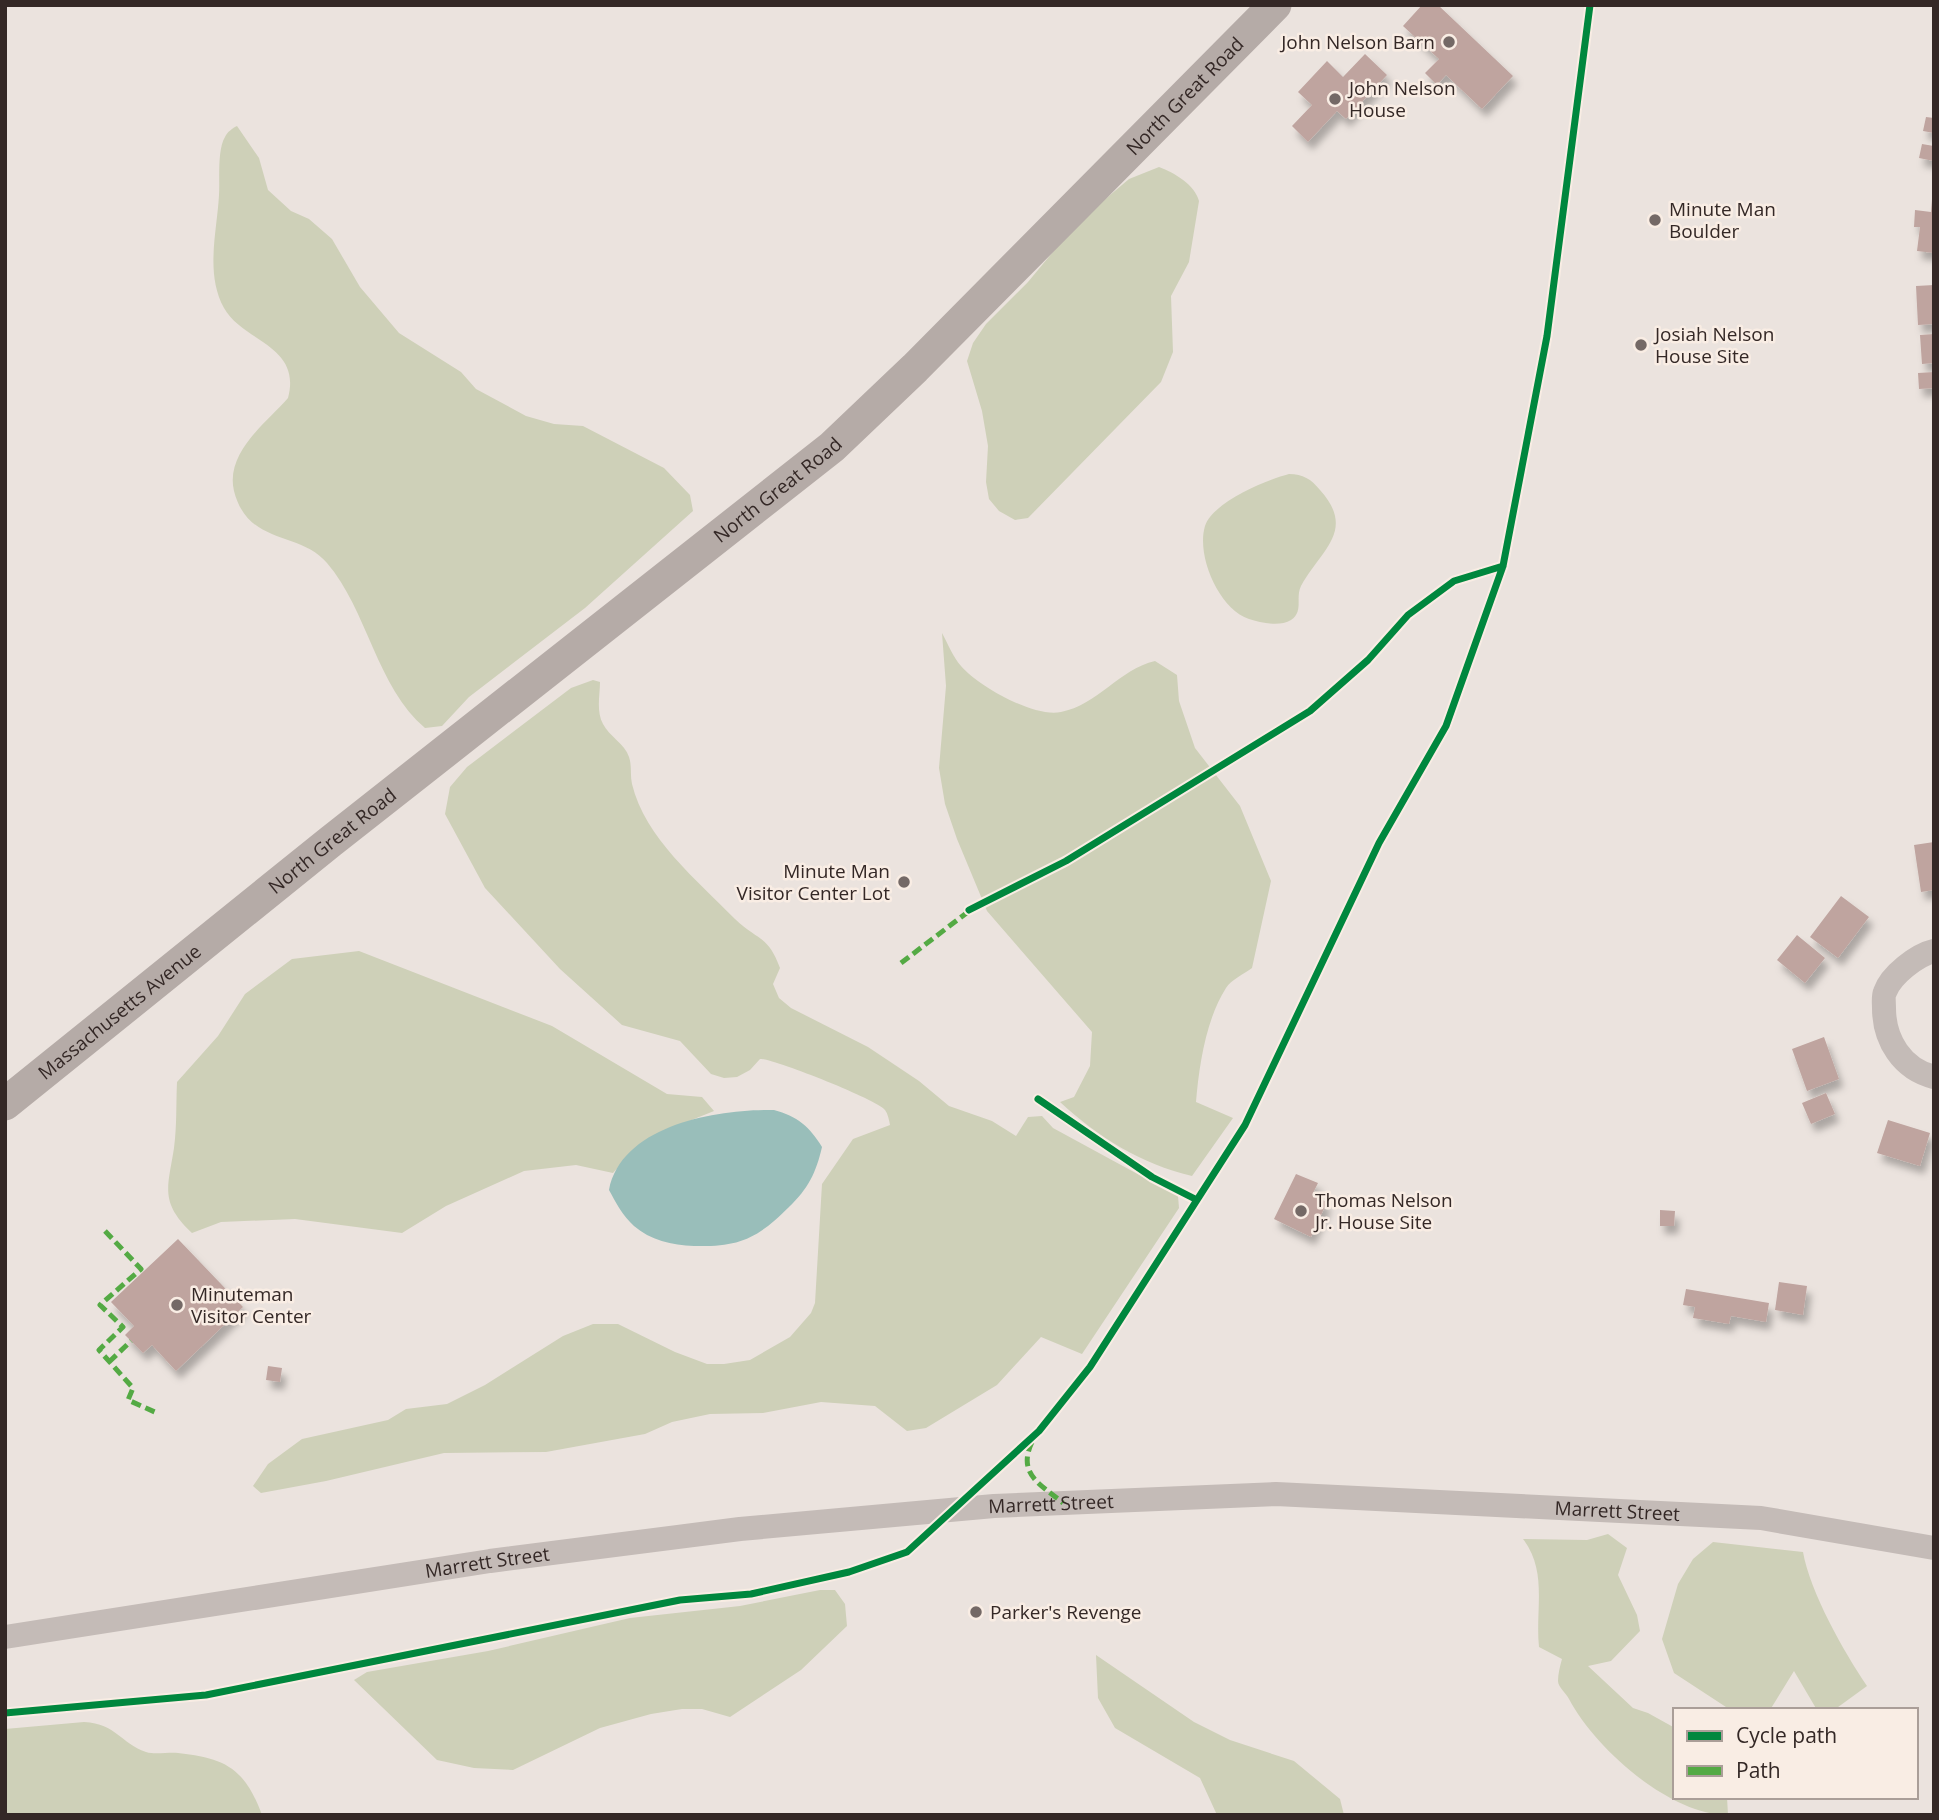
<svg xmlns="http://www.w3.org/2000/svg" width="1939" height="1820" font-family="'Open Sans',sans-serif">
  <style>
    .green { fill: #ced0b8 }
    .water { fill: #99beba }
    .building { fill: #bfa49f; filter: url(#shadow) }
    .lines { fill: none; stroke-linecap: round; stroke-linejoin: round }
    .street { stroke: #c4bbb7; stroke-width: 24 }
    .secondary { stroke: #b5aba7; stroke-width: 33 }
    .quiet { stroke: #54aa44; stroke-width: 5; stroke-dasharray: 10 5; stroke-linecap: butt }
    .cycleway-casing { stroke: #f9ede4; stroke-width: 11 }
    .cycleway { stroke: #00873e; stroke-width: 7 }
    .poi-dot { fill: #746966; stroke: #f9ede4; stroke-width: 2.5 }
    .labels { text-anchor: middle; stroke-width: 5; stroke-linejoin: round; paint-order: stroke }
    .poi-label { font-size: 19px; fill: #342826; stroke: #f9ede4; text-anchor: start }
    .street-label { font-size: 19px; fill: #342826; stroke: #f9ede4 }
  </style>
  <defs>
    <filter id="shadow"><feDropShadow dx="4.5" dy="8" stdDeviation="3.5" flood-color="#0004"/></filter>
  </defs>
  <rect width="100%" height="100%" fill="#ebe3de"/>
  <!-- green -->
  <path class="green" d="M 237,126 L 259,158 L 268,190 L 291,211 L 309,219 L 332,239 L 360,287 L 399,333 L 461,372 L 476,389 L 526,416 L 554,424 L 583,426 L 664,468 L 690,495 L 693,511 L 585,608 L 469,697 L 442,726 L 425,728 C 377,688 367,609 327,563 C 300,531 248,546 234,491 C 225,453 266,423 288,398 C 302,345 243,342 224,308 C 205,273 217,232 219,195 C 220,180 217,150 225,137 C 227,132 233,128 237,126 Z
    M 1159,167 C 1175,173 1195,185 1199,201 L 1189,262 L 1171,296 L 1173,352 L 1161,382 L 1028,518 L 1015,520 L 999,511 L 989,499 L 986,482 L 988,446 L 982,411 L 967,361 L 973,343 L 986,324 L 1028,282 L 1077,223 L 1129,179 Z
    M 1289,474 C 1303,474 1311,479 1320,490 C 1357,531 1320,551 1301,586 C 1295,598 1304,611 1291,620 C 1280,627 1261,623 1249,619 C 1219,609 1196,556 1205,526 C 1213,502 1266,480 1289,474 Z
    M 942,633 C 948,644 953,657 961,666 C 978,686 1034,718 1061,712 C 1097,705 1120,669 1155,661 L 1177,675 L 1179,701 L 1195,748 L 1240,806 L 1271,881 L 1252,968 C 1244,974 1231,980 1226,988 C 1206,1019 1199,1066 1196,1102 L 1233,1118 L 1192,1176 C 1141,1164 1098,1137 1060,1102 L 1074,1097 L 1090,1066 L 1092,1032 L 987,911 L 957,839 L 945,804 L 939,768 L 946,686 Z
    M 593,680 L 600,682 C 600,695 596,711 603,724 C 609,736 625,744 629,757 C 632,765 630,775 632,784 C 645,838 697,880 735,919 C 758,941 768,935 780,968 L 773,984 L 779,998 L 791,1008 L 868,1047 L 919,1081 L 949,1106 L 992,1121 L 1016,1136 L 1028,1117 L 1042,1116 L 1053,1128 L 1178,1196 L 1179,1208 L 1082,1354 L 1041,1337 L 997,1385 L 926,1428 L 907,1431 L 875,1406 L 821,1402 L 763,1413 L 710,1414 L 672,1422 L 645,1434 L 546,1452 L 444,1453 L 326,1481 L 261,1493 L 253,1486 L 268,1464 L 302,1439 L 388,1420 L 406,1409 L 447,1404 L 485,1385 L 563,1336 L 593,1324 L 618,1324 L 675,1352 L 707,1364 L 724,1364 L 750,1360 L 790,1337 L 811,1313 L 815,1303 L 822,1184 L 853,1139 L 890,1125 C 889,1120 888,1114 885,1110 C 876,1099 771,1058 760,1059 L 750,1070 L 737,1077 L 724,1078 L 711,1074 L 680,1041 L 622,1025 L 560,969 L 485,888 L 445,814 L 450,787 L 467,767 L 571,688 Z
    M 359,951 L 552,1026 L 667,1094 L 702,1097 L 714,1111 C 670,1129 646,1135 613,1173 L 576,1165 L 524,1171 L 446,1206 L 402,1233 L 295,1219 L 221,1222 L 192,1233 C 159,1202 168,1187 174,1148 C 177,1126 176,1103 177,1082 L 218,1036 L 245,994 L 292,959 Z
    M 1608,1534 L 1627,1548 L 1618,1575 L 1637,1615 L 1640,1631 L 1611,1661 L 1588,1666 L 1633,1708 L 1648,1713 L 1675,1728 L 1675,1797 L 1727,1797 L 1728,1815 C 1669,1815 1595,1748 1569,1699 C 1566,1693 1558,1687 1558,1681 C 1558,1674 1560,1666 1562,1659 L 1539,1647 C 1535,1609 1548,1572 1523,1539 L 1587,1540 Z
    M 1713,1542 L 1803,1552 C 1810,1592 1844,1652 1867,1686 L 1834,1710 L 1817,1710 L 1794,1671 L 1770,1710 L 1726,1707 L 1674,1673 L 1662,1639 L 1678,1584 L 1693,1559 Z
    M 820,1590 L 835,1590 L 845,1604 L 847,1626 L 801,1670 L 730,1717 L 702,1709 L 682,1709 L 651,1714 L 600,1728 L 513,1770 L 474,1768 L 437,1760 L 354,1680 L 367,1672 L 488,1651 L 630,1618 L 740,1606 Z
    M 1096,1655 L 1194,1722 L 1230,1740 L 1294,1761 L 1340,1799 L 1344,1815 L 1217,1815 L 1200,1778 L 1115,1728 L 1098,1698 Z
    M 84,1722 C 117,1724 120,1743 146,1752 C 155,1755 168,1752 178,1753 C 226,1758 245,1769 262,1815 L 5,1815 L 5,1729 Z"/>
  <!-- water -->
  <path class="water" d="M 774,1110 C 797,1116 810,1127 822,1147 C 816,1173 808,1189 789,1207 C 757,1239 739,1247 694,1246 C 672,1245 650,1240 634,1226 C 623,1216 616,1203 609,1190 C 622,1124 719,1109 774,1110 Z"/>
  <!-- building -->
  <path class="building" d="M 1422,5 L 1438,5 L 1513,76 L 1482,109 L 1446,75 L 1437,85 L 1425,73 L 1439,59 L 1403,26 Z
    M 1365,54 L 1387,75 L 1346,119 L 1337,111 L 1308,142 L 1292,126 L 1312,105 L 1298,92 L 1327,61 L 1343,77 Z
    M 1926,117 L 1934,118 L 1934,133 L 1923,131 Z
    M 1922,144 L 1934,146 L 1934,161 L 1919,158 Z
    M 1932,199 L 1934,253 L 1917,251 L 1920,227 L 1914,227 L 1915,210 L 1931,212 Z
    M 1934,285 L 1934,324 L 1918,325 L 1916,286 Z
    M 1934,334 L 1934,363 L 1922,364 L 1920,335 Z
    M 1934,372 L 1934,388 L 1919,389 L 1918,373 Z
    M 1934,842 L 1934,890 L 1921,892 L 1914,845 Z
    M 1841,896 L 1869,917 L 1838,958 L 1810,937 Z
    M 1797,935 L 1825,958 L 1805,983 L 1777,960 Z
    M 1824,1037 L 1839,1079 L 1807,1091 L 1792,1049 Z
    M 1826,1093 L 1835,1114 L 1811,1124 L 1802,1103 Z
    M 1888,1120 L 1930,1133 L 1920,1166 L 1877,1153 Z
    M 1296,1174 L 1318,1183 L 1312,1195 L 1327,1202 L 1311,1237 L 1274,1219 Z
    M 1660,1210 L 1675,1211 L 1674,1226 L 1660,1226 Z
    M 178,1239 L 243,1307 L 176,1371 L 152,1345 L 143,1353 L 125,1335 L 134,1326 L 111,1302 Z
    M 1779,1282 L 1807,1286 L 1803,1315 L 1775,1310 Z
    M 1686,1289 L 1769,1303 L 1766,1322 L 1731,1316 L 1729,1324 L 1693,1318 L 1695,1307 L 1683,1305 Z
    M 268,1366 L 282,1368 L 280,1382 L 266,1380 Z"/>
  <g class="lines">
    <!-- street -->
    <g class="street">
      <path d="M 1934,951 C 1917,955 1891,975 1885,992 C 1883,996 1884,1004 1884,1008 C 1884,1040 1902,1069 1934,1077"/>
      <path id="s1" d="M 5,1637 L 490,1561 L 740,1529 L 994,1506 L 1276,1494 L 1761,1518 L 1934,1548"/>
    </g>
    <!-- secondary -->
    <path class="secondary" id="s2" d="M 5,1104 L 330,842 L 832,447 L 915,368 L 1275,5"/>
    <!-- quiet -->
    <path class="quiet" d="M 901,963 L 973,908
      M 105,1231 L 141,1269 L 100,1305 L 123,1327 L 99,1350 L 133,1388 L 128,1400 L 157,1413
      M 109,1362 L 131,1341
      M 1032,1442 C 1017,1474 1040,1484 1063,1503"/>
    <!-- cycleway casing -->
    <g class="cycleway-casing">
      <path id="cycleway" d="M 969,910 L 1066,861 L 1310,711 L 1368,660 L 1408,615 L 1454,581 L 1503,566
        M 1038,1099 L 1152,1177 L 1197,1200
        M 5,1713 L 206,1695 L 680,1600 L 751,1594 L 849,1572 L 907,1552 L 1039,1431 L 1090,1367 L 1245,1125 L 1379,843 L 1446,726 L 1503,566 L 1547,336 L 1590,5"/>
    </g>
    <!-- cycleway -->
    <use href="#cycleway" class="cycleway"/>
  </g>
  <!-- markers -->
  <g class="poi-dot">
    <circle cx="1449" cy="42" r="7"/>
    <circle cx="1335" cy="99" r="7"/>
    <circle cx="1655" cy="220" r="7"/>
    <circle cx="1641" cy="345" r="7"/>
    <circle cx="904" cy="882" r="7"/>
    <circle cx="1301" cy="1211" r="7"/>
    <circle cx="177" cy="1305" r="7"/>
    <circle cx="976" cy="1612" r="7"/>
  </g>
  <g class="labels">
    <!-- poi labels -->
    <g class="poi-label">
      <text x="1435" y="49" text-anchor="end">John Nelson Barn</text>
      <text x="1349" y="95">John Nelson<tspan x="1349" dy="22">House</tspan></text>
      <text x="1669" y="216">Minute Man<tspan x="1669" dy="22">Boulder</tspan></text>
      <text x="1655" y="341">Josiah Nelson<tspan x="1655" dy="22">House Site</tspan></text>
      <text x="890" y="878" text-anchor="end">Minute Man<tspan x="890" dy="22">Visitor Center Lot</tspan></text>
      <text x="1315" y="1207">Thomas Nelson<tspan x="1315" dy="22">Jr. House Site</tspan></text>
      <text x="191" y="1301">Minuteman<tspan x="191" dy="22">Visitor Center</tspan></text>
      <text x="990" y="1619">Parker's Revenge</text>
    </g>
    <!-- street labels -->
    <g class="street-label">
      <text dy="7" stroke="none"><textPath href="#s2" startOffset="1554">North Great Road</textPath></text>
      <text dy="7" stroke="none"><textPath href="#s2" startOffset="987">North Great Road</textPath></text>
      <text dy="7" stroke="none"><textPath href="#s2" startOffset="420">North Great Road</textPath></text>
      <text dy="7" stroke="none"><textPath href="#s2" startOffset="147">Massachusetts Avenue</textPath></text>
      <text dy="7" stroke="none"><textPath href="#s1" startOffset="1055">Marrett Street</textPath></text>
      <text dy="7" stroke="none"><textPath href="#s1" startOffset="1622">Marrett Street</textPath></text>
      <text dy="7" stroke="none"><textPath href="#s1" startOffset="488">Marrett Street</textPath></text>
    </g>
  </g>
  <!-- border -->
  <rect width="1939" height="1820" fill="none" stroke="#342826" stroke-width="14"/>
  <!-- legend -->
  <rect x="1673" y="1708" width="245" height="91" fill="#f9ede4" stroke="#aa9e98" stroke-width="2"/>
  <rect x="1687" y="1731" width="35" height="10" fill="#00873e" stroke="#aa9e98" stroke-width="2"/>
  <text x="1736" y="1743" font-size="21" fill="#342826">Cycle path</text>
  <rect x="1687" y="1766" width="35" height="10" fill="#54aa44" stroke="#aa9e98" stroke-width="2"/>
  <text x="1736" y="1778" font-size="21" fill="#342826">Path</text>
</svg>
